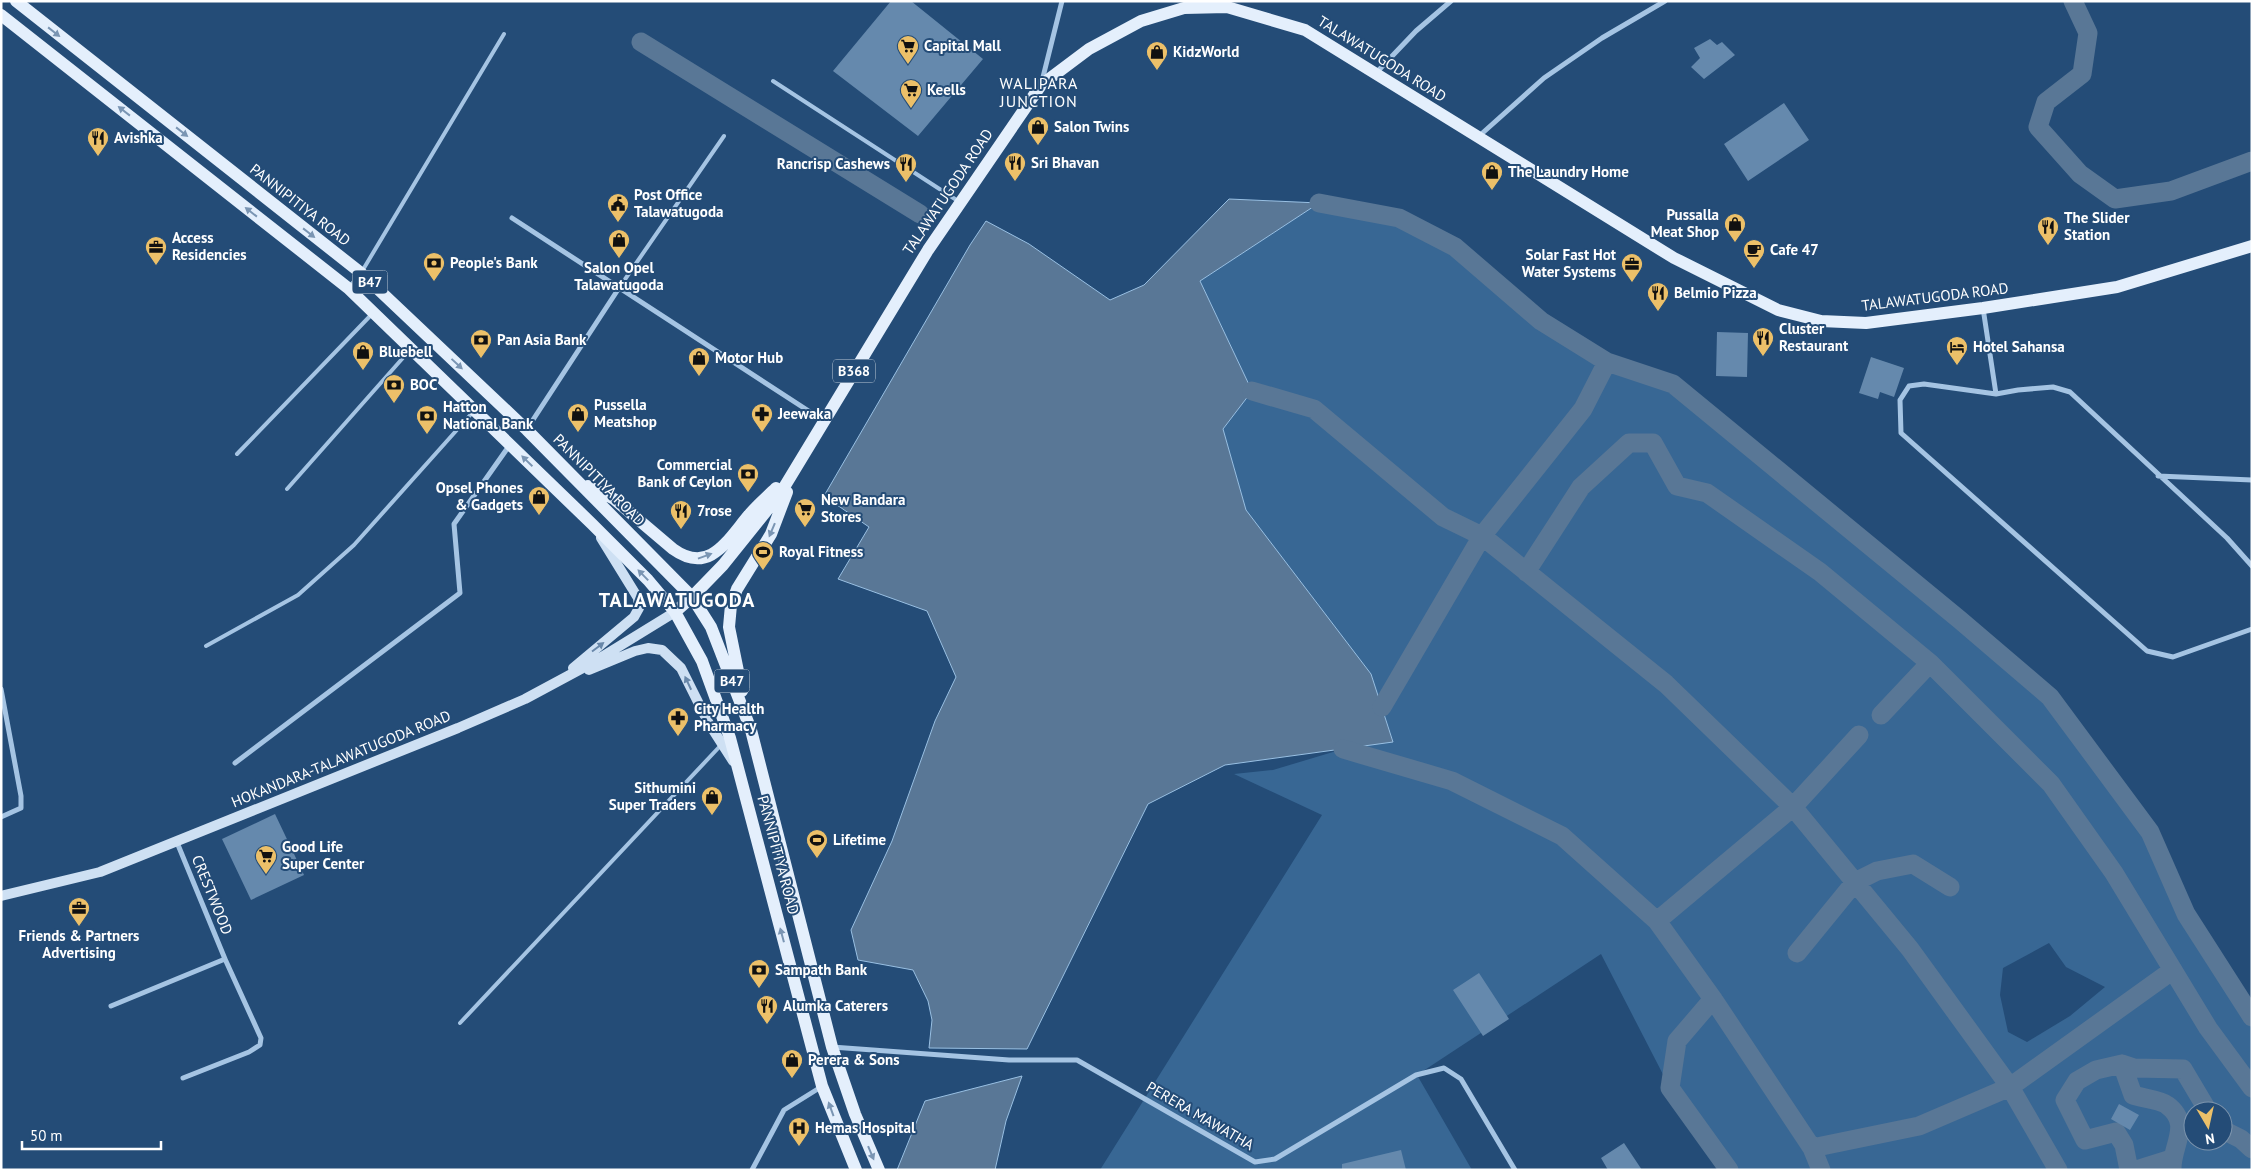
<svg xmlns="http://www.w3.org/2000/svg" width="2253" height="1171" font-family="'PT Sans',sans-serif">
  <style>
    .green { fill: #386794; fill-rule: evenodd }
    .water { fill: #597796; stroke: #99c0e3 }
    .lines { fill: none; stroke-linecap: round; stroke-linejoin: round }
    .canal { stroke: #597796; stroke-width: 19 }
    .building { fill: #6589ad }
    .lane { stroke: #a5c4e3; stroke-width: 4 }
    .street { stroke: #a5c4e3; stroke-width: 5 }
    .secondary { stroke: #cee0f3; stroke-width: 10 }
    .primary { stroke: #e4effc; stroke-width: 12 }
    .oneway { fill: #7a95b3 }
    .oneway2 { fill: #6887a9 }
    .labels { text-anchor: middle; stroke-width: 4; stroke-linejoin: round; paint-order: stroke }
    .shield { fill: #244c77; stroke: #bdc9d6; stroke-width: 1 }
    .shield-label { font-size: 14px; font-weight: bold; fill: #fff }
    .poi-label { font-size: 15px; font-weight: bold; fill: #fff; stroke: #244c77; text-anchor: start }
    .street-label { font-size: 15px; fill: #fff; stroke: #244c77 }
    .neighbourhood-label { font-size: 16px; letter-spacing: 1px; fill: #fff; stroke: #244c77 }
    .district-label { font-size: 20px; font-weight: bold; letter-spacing: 1px; fill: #fff; stroke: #244c77 }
  </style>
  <rect width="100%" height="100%" fill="#244c77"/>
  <!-- green -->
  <path class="green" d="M 1319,203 L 1399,218 L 1455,247 L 1541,321 L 1607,362 L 1673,384 L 1960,620 L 2050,697 L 2150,832 L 2186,914 L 2252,1017 L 2252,1170 L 1729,1170 L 1670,1088 L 1601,954 L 1417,1075 L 1472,1170 L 1100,1170 L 1322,815 L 1234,774 L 1273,770 L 1343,749 L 1393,741 L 1371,674 L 1246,510 L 1223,429 L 1252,391 L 1200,281 ZM 2049,943 L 2066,967 L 2105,987 L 2070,1016 L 2027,1042 L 2008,1032 L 2000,995 L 2003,968 ZM 2193,1111 L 2223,1111 L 2223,1141 L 2193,1141 Z"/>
  <!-- water -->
  <path class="water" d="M 1229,199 L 1319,203 L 1200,281 L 1252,391 L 1223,429 L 1246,510 L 1371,674 L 1393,742 L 1225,765 L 1148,804 L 1027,1049 L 929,1048 L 932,1020 L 928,1001 L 913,970 L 858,960 L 851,930 L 892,841 L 935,721 L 956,677 L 927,611 L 838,579 L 869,527 L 824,496 L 970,245 L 986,221 L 1029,244 L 1110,300 L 1144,285 Z
    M 1022,1076 L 1006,1121 L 995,1170 L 897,1170 L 925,1101 Z"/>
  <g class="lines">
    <!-- canal -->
    <path class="canal" d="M 2073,1 L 2088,33 L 2082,74 L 2046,102 L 2038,127 L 2080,174 L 2115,199 L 2171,191 L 2252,161
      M 641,42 L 920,214
      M 1319,203 L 1399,218 L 1455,247 L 1541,321 L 1607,362 L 1583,409 L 1482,536 L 1382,707
      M 1607,362 L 1673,384 L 1960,620 L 2050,697 L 2150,832 L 2186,914 L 2252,1017
      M 1252,391 L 1314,409 L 1443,517 L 1482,536 L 1666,684 L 1793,807 L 1910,949 L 2010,1087 L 2058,1170
      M 1526,572 L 1581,487 L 1629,443 L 1653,443 L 1677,486 L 1707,493 L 1820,572 L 1930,663 L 2051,784 L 2114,873 L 2208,1028 L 2252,1088
      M 1881,715 L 1930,663
      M 1343,749 L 1452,781 L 1562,836 L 1657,921 L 1713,999 L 1812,1148 L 1821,1170
      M 1657,921 L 1793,807 L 1859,735
      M 1797,953 L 1855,882 L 1877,871 L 1913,864 L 1950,887
      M 1713,999 L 1677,1041 L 1670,1088 L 1729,1170
      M 2122,1064 L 2133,1095 C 2141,1098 2161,1100 2167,1105 C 2193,1124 2171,1146 2172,1170
      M 2223,1130 L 2241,1139 L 2252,1149
      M 1812,1148 L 1919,1126 L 2010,1087 L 2173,970
      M 2129,1170 L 2124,1145 L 2116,1132 L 2085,1140 L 2065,1100 L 2077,1081 L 2096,1070 L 2122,1064 L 2134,1068 L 2183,1069 L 2208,1111
      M 2136,1170 L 2171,1159"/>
  </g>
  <!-- building -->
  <path class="building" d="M 891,1 L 911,1 L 983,59 L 918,136 L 833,71 Z
    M 1710,39 L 1717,45 L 1722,42 L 1735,55 L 1704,79 L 1691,67 L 1700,58 L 1694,48 Z
    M 1784,103 L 1809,140 L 1748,181 L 1724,144 Z
    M 1717,332 L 1748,333 L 1747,377 L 1716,376 Z
    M 1871,357 L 1904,368 L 1894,397 L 1880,392 L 1878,399 L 1859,393 Z
    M 275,814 L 304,875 L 251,900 L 222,839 Z
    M 1479,973 L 1509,1019 L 1483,1036 L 1453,990 Z
    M 2119,1104 L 2139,1115 L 2130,1130 L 2111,1119 Z
    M 1624,1143 L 1642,1170 L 1608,1170 L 1601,1158 Z
    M 1401,1150 L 1406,1170 L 1342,1170 L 1342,1164 Z"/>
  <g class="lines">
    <!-- lane -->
    <path class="lane" d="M 773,81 L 958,201
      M 350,286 L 361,273 L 504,34
      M 619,288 L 724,136
      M 237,454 L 372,314
      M 287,489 L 409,351
      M 206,646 L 298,595 L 354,545 L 472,413
      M 460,1023 L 722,744"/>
    <!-- street -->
    <path class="street" d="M 1375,74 L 1416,31 L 1451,1
      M 1042,81 L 1062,1
      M 1478,137 L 1544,78 L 1602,38 L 1665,1
      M 512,218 L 824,421
      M 1983,308 L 1996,394
      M 527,429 L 619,288
      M 2158,476 L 2252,480
      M 2252,566 L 2227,538 L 2070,392 L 2053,387 L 2018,390 L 1996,394 L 1924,384 L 1909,386 L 1900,400 L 1901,433 L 2147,651 L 2173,657 L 2252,629
      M 1,689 L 21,796 L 21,808 L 1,817
      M 235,763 L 460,593 L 454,524 L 509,446
      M 176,840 L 225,959 L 261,1038 L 260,1045 L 249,1052 L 183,1078
      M 111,1006 L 225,959
      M 832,1047 L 1009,1060 L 1077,1060 L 1255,1162 L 1275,1159 L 1416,1075 L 1444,1068 L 1461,1079 L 1515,1170
      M 752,1170 L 784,1110 L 821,1087"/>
    <!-- secondary -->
    <path class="secondary" d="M 573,668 L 634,617 L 639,608 L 638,598 L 601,538
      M 589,670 L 635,651 L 648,648 L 662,650 L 681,668 L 708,722 L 733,761
      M 1,896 L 100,872 L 458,728 L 525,699 L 592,663 L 675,612"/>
    <!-- primary -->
    <path class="primary" d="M 16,1 L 361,273 L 527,430 L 692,597 L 711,627 L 751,730 L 832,1047 L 855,1114 L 879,1170
      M 1,15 L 348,288 L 592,524 L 648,580 L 675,612 L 702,661 L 730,738 L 822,1086 L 856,1170
      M 588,486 L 614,499 L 673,549 C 709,575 727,541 749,515 C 757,505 767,497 776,488
      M 675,612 L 692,597 L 723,565 L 780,494 L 928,250 L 1041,85 L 1089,49 L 1141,21 L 1184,8 L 1227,7 L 1305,30 L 1674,258 L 1778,310 L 1821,321 L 1866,323 L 1983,308 L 2117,287 L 2252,246
      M 742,691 L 729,627 L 731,605 L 737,589 L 771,534 L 787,492"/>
  </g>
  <!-- one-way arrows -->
  <defs><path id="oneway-solid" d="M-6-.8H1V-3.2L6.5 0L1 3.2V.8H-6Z" transform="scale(1.25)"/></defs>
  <g class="oneway">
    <use href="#oneway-solid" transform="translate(54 32) rotate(38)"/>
    <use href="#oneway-solid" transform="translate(124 111) rotate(-142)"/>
    <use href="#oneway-solid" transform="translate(182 132) rotate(38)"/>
    <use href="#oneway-solid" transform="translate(251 212) rotate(-142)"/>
    <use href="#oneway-solid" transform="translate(309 233) rotate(38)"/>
    <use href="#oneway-solid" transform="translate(457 364) rotate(43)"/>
    <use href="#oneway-solid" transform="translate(527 461) rotate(-136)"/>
    <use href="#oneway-solid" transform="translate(772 530) rotate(113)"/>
    <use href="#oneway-solid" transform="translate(705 556) rotate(-20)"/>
    <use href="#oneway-solid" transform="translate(643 575) rotate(-134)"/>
    <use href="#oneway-solid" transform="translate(782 935) rotate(-105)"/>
    <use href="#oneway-solid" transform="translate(831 1109) rotate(-110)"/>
    <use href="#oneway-solid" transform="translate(871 1153) rotate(67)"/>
  </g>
  <g class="oneway2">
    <use href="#oneway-solid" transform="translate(598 647) rotate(-37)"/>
    <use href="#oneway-solid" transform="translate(688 683) rotate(-115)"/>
  </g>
  <!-- icons -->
  <defs>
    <g id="supermarket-pin" transform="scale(1.125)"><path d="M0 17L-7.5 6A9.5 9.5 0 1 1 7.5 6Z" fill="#ecc069" stroke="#244c77"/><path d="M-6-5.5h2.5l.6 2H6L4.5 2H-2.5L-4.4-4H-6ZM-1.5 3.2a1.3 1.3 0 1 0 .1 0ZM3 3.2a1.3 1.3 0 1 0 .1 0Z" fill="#111"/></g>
    <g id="shop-pin" transform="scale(1.125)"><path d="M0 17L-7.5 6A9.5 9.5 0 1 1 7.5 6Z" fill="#ecc069" stroke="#244c77"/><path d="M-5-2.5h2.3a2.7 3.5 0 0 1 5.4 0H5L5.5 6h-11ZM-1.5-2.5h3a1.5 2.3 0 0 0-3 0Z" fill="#111"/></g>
    <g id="restaurant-pin" transform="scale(1.125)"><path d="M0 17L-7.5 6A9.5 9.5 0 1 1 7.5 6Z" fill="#ecc069" stroke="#244c77"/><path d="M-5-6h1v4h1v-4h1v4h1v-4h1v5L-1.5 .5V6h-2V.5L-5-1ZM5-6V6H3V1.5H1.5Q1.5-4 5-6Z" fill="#111"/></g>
    <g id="civic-pin" transform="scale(1.125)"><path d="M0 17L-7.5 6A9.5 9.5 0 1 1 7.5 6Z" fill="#ecc069" stroke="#244c77"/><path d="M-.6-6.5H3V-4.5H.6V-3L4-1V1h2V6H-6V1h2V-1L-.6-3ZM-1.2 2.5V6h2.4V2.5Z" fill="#111"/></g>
    <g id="office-pin" transform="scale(1.125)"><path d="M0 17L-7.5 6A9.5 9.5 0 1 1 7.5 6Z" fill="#ecc069" stroke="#244c77"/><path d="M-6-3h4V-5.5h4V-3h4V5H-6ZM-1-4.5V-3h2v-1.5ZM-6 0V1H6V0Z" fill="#111"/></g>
    <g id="cafe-pin" transform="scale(1.125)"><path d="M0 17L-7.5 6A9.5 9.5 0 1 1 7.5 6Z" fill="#ecc069" stroke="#244c77"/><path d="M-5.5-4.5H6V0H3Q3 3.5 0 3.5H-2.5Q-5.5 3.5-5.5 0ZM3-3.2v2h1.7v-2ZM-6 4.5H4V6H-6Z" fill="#111"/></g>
    <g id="bank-pin" transform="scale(1.125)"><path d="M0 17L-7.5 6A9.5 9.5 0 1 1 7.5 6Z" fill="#ecc069" stroke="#244c77"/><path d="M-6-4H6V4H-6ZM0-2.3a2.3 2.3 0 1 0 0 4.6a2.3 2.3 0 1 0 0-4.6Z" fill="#111"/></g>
    <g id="hotel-pin" transform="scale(1.125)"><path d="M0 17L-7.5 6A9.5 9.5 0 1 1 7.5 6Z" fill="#ecc069" stroke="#244c77"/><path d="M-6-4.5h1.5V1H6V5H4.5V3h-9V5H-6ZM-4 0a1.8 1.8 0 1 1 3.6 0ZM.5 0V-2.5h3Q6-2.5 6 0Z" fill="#111"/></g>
    <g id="pharmacy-pin" transform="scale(1.125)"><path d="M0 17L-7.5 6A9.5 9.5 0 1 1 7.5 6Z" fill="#ecc069" stroke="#244c77"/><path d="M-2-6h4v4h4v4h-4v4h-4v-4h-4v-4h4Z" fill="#111"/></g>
    <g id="stadium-pin" transform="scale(1.125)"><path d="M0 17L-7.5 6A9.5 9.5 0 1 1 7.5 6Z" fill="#ecc069" stroke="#244c77"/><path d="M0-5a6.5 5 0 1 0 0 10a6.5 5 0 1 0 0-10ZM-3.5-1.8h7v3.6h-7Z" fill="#111"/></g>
    <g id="hospital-pin" transform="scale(1.125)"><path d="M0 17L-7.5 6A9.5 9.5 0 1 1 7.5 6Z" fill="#ecc069" stroke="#244c77"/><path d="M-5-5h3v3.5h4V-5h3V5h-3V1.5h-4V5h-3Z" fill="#111"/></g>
  </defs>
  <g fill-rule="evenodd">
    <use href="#supermarket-pin" x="908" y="46"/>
    <use href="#shop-pin" x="1157" y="52"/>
    <use href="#supermarket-pin" x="911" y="90"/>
    <use href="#shop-pin" x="1038" y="127"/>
    <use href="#restaurant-pin" x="98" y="138"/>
    <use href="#restaurant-pin" x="1015" y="163"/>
    <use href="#restaurant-pin" x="906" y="164"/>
    <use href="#shop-pin" x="1492" y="172"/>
    <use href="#civic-pin" x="618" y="204"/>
    <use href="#shop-pin" x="1735" y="224"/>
    <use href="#restaurant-pin" x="2048" y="227"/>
    <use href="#shop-pin" x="619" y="240"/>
    <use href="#office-pin" x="156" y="247"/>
    <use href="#cafe-pin" x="1754" y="250"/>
    <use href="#bank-pin" x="434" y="263"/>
    <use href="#office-pin" x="1632" y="264"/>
    <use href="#restaurant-pin" x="1658" y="293"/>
    <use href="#restaurant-pin" x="1763" y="338"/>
    <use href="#bank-pin" x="481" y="340"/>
    <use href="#hotel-pin" x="1957" y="347"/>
    <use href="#shop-pin" x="363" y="352"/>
    <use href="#shop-pin" x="699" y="358"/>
    <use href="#bank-pin" x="394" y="385"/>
    <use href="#shop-pin" x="578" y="414"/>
    <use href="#pharmacy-pin" x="762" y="414"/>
    <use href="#bank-pin" x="427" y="416"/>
    <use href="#bank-pin" x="748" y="474"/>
    <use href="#shop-pin" x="539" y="497"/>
    <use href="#supermarket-pin" x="805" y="509"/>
    <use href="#restaurant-pin" x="681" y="511"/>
    <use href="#stadium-pin" x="763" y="552"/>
    <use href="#pharmacy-pin" x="678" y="718"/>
    <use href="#shop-pin" x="712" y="797"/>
    <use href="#stadium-pin" x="817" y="840"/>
    <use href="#supermarket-pin" x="266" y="856"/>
    <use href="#office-pin" x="79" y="908"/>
    <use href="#bank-pin" x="759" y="970"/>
    <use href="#restaurant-pin" x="767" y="1006"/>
    <use href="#shop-pin" x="792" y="1060"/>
    <use href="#hospital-pin" x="799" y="1128"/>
  </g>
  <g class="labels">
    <!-- shield labels -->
    <g class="shield">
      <rect x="352.5" y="270.5" width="35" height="23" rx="4"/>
      <rect x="833" y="359.5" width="42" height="23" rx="4"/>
      <rect x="714.5" y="669.5" width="35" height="23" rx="4"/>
    </g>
    <g class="shield-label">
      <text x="370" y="287">B47</text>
      <text x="854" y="376">B368</text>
      <text x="732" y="686">B47</text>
    </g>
    <!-- poi labels -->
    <g class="poi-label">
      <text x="924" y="51">Capital Mall</text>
      <text x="1173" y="57">KidzWorld</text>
      <text x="927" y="95">Keells</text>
      <text x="1054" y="132">Salon Twins</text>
      <text x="114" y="143">Avishka</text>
      <text x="1031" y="168">Sri Bhavan</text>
      <text x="890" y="169" text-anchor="end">Rancrisp Cashews</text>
      <text x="1508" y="177">The Laundry Home</text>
      <text x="634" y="200">Post Office<tspan x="634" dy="17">Talawatugoda</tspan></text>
      <text x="1719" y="220" text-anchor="end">Pussalla<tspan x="1719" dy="17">Meat Shop</tspan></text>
      <text x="2064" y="223">The Slider<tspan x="2064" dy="17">Station</tspan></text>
      <text x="172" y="243">Access<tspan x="172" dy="17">Residencies</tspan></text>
      <text x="1770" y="255">Cafe 47</text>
      <text x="1616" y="260" text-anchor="end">Solar Fast Hot<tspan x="1616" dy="17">Water Systems</tspan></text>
      <text x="450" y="268">People's Bank</text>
      <text x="619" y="273" text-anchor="middle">Salon Opel<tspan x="619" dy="17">Talawatugoda</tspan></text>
      <text x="1674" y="298">Belmio Pizza</text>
      <text x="1779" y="334">Cluster<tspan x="1779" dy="17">Restaurant</tspan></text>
      <text x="497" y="345">Pan Asia Bank</text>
      <text x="1973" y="352">Hotel Sahansa</text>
      <text x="379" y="357">Bluebell</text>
      <text x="715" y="363">Motor Hub</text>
      <text x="410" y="390">BOC</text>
      <text x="594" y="410">Pussella<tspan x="594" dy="17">Meatshop</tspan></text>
      <text x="443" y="412">Hatton<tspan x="443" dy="17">National Bank</tspan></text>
      <text x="778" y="419">Jeewaka</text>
      <text x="732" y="470" text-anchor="end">Commercial<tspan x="732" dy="17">Bank of Ceylon</tspan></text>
      <text x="523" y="493" text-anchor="end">Opsel Phones<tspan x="523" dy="17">&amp; Gadgets</tspan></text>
      <text x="821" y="505">New Bandara<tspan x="821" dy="17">Stores</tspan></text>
      <text x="697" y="516">7rose</text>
      <text x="779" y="557">Royal Fitness</text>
      <text x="694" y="714">City Health<tspan x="694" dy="17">Pharmacy</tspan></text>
      <text x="696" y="793" text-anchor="end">Sithumini<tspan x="696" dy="17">Super Traders</tspan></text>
      <text x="833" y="845">Lifetime</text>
      <text x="282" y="852">Good Life<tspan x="282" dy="17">Super Center</tspan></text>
      <text x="79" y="941" text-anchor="middle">Friends &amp; Partners<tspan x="79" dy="17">Advertising</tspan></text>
      <text x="775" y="975">Sampath Bank</text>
      <text x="783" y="1011">Alumka Caterers</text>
      <text x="808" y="1065">Perera &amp; Sons</text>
      <text x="815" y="1133">Hemas Hospital</text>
    </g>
    <!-- street labels -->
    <g class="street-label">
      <text transform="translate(1382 59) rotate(32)" y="5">TALAWATUGODA ROAD</text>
      <text transform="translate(948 192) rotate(-56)" y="5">TALAWATUGODA ROAD</text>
      <text transform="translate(300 205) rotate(38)" y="5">PANNIPITIYA ROAD</text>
      <text transform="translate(1935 297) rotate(-7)" y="5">TALAWATUGODA ROAD</text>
      <text transform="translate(599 480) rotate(45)" y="5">PANNIPITIYA ROAD</text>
      <text transform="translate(341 759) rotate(-22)" y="5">HOKANDARA-TALAWATUGODA ROAD</text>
      <text transform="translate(778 855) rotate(75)" y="5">PANNIPITIYA ROAD</text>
      <text transform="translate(212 895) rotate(68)" y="5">CRESTWOOD</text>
      <text transform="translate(1200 1116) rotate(30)" y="5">PERERA MAWATHA</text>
    </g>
    <!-- neighbourhood labels -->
    <g class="neighbourhood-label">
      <text x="1039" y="89">WALIPARA<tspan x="1039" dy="18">JUNCTION</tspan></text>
    </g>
    <!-- district labels -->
    <g class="district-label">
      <text x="677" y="607">TALAWATUGODA</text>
    </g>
  </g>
  <!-- border -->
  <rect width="2253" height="1171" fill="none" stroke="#ffffff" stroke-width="5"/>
  <!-- north arrow -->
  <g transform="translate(2208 1126) rotate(171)"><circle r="24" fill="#244c77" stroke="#7c94ad"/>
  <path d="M0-4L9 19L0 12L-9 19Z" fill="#ecc069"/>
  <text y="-8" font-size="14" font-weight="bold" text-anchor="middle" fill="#ffffff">N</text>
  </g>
  <!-- scale -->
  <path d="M22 1141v8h139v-8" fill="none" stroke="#ffffff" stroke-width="2.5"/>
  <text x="30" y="1141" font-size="15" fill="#ffffff" stroke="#244c77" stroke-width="4" paint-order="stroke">50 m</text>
</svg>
